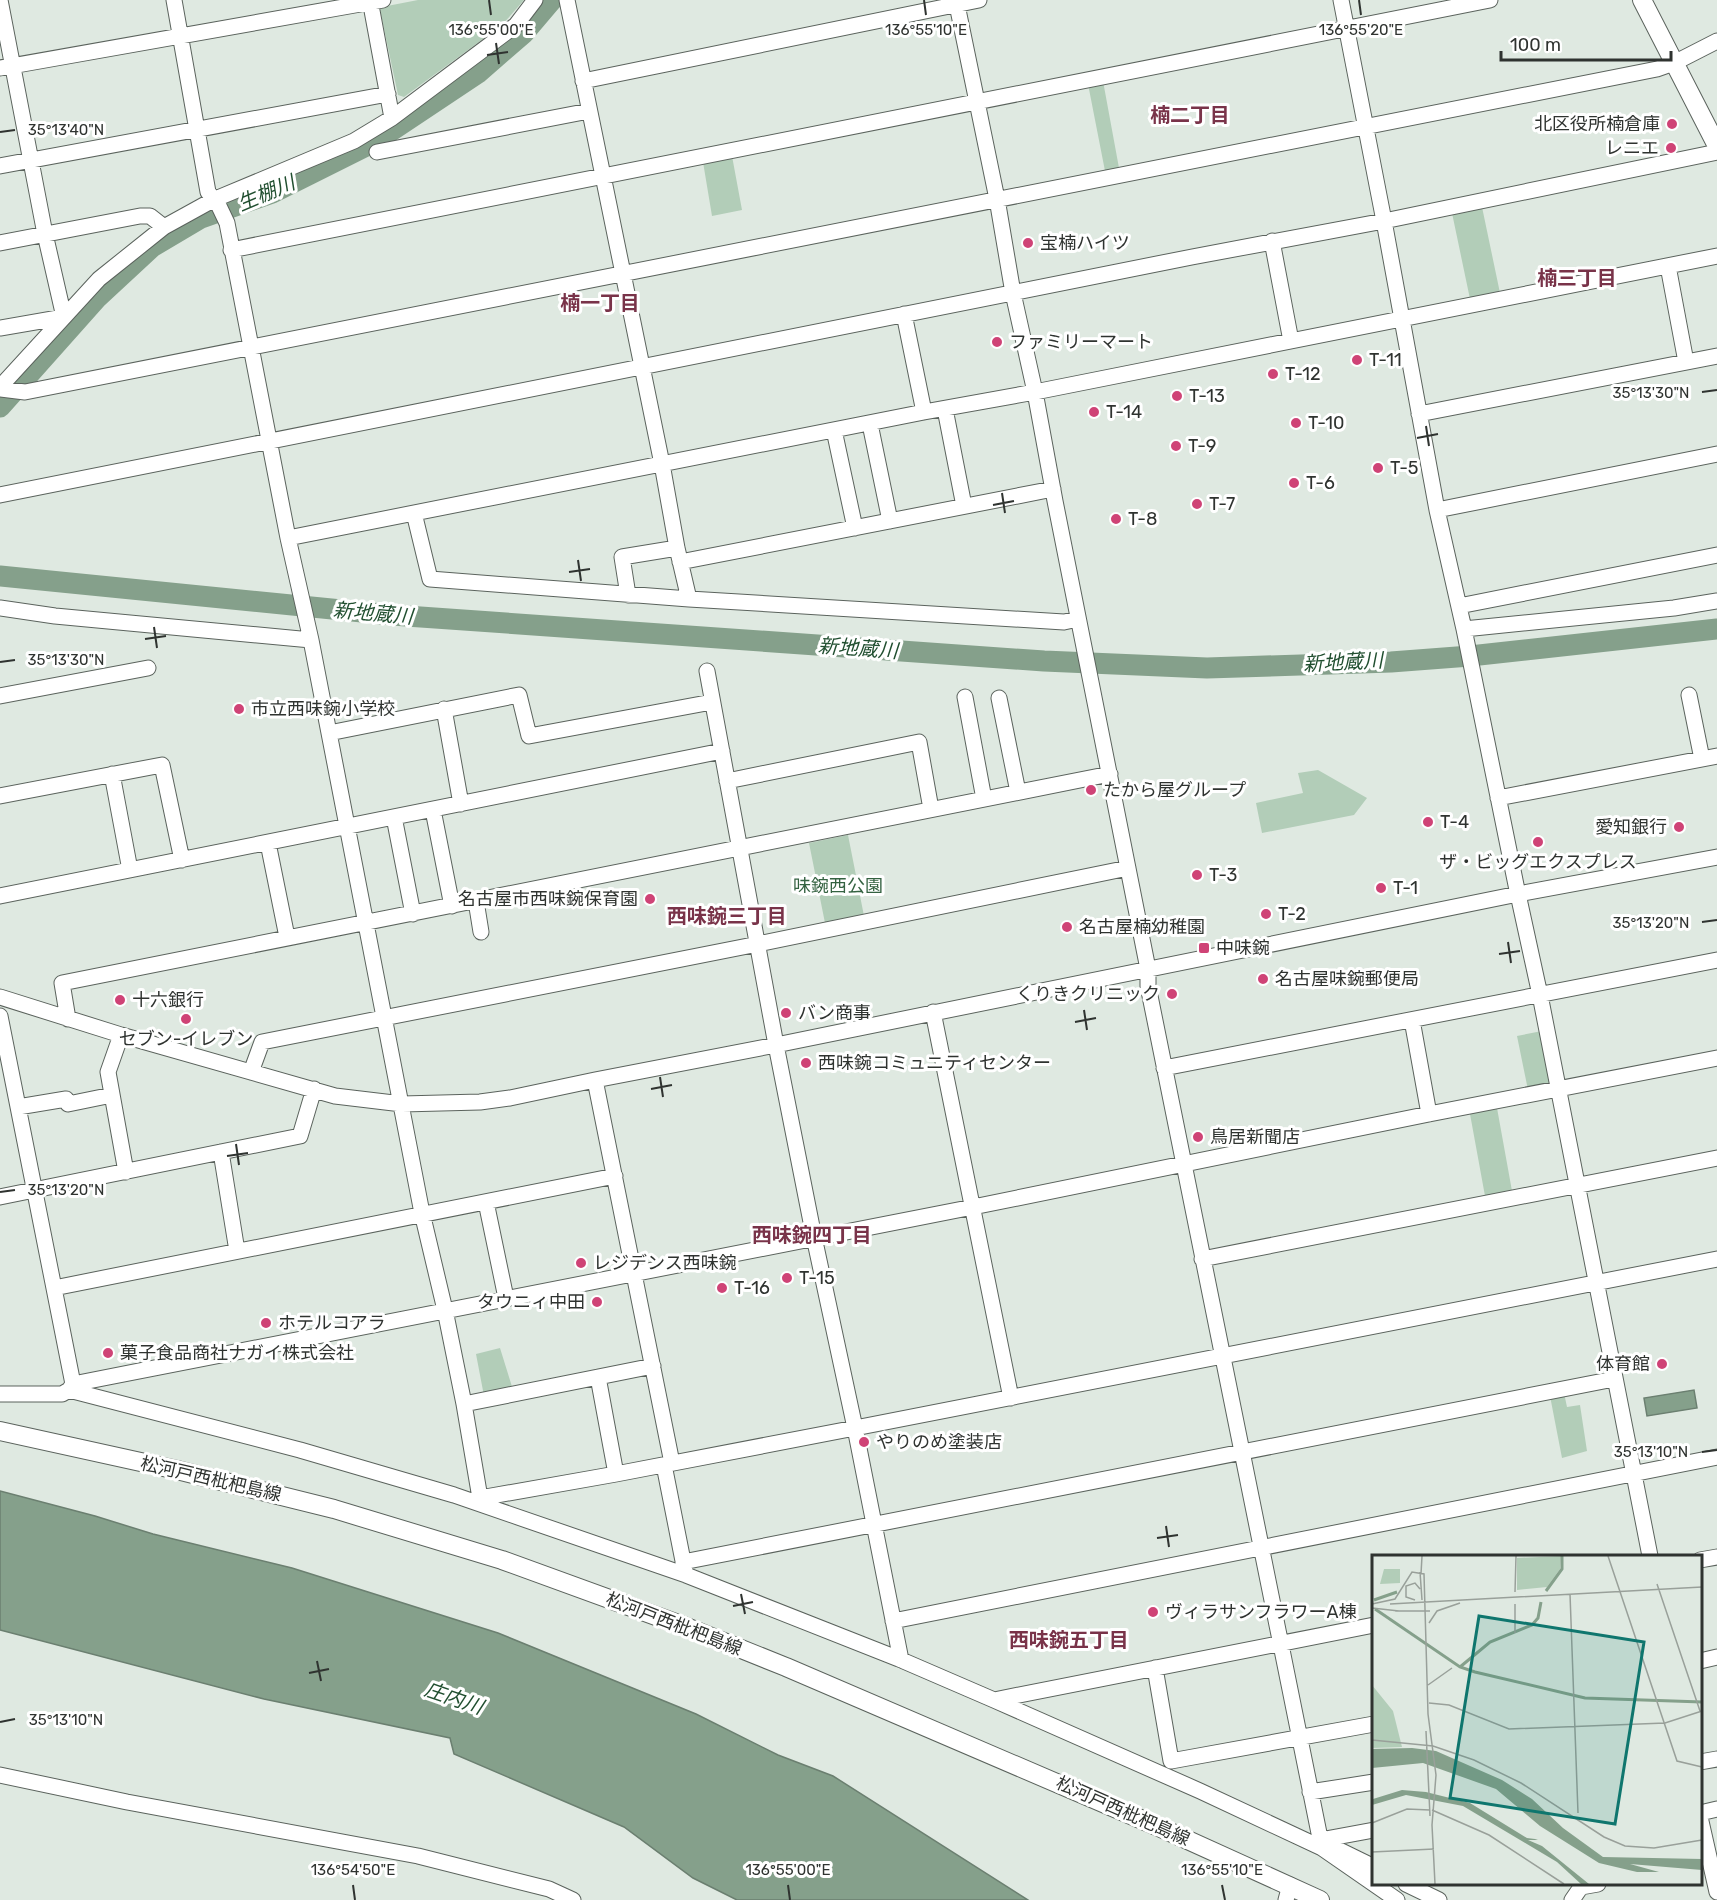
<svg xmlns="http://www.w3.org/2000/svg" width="1717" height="1900" font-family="Rubik,'Noto Sans JP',sans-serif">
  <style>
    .green { fill: #b2cdb8 }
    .water { fill: #85a08b; stroke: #6b7f70; stroke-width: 1.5 }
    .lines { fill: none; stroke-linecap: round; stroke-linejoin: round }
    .river { stroke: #85a08b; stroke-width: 21 }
    .minor-casing { stroke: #5b635d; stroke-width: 17 }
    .major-casing { stroke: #5b635d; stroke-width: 20 }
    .minor { stroke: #fff; stroke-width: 15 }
    .major { stroke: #fff; stroke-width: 18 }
    .ticks { fill: none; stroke: #2f3330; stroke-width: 2 }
    .poi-dot { fill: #cf4376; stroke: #fff; stroke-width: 2 }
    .labels { text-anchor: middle; stroke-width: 6; stroke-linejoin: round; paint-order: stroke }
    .poi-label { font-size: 18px; fill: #2f3330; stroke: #fff; text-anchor: start }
    .park-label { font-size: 18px; fill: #346241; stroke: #fff }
    .street-label { font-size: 18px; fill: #2f3330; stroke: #fff }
    .neighbourhood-label { font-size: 20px; font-weight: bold; fill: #793349; stroke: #fff }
    .water-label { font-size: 20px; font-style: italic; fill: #214f30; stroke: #fff }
    .inset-river { fill: none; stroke: #85a08b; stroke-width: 3 }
    .inset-road { fill: none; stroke: #99a09a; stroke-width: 1.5 }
    .view { fill: #0f766e; fill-opacity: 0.15; stroke: #0f766e; stroke-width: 3 }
    .inset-edge { fill: none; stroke: #2f3330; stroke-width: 3 }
    .ticks-label { font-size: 15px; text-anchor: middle; fill: #2f3330; stroke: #fff; stroke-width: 6; stroke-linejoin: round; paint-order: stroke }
  </style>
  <rect width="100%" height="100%" fill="#dfe9e1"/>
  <!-- green -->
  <path class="green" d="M 418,0 L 524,0 L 502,25 L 404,97 L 398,95 L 380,10 L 382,7 Z
    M 1103,81 L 1119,168 L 1105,171 L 1088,84 Z
    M 732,156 L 742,210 L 712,216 L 703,162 Z
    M 1482,207 L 1500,293 L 1470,299 L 1452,213 Z
    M 1318,770 L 1367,798 L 1354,815 L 1262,833 L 1256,803 L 1303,793 L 1298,773 Z
    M 848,835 L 864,916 L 825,923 L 809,843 Z
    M 1542,1031 L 1553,1087 L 1528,1090 L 1517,1036 Z
    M 1497,1108 L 1512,1191 L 1485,1196 L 1470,1114 Z
    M 500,1348 L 513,1390 L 484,1396 L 476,1354 Z
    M 1564,1393 L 1567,1407 L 1580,1405 L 1587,1451 L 1562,1458 L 1550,1396 Z"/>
  <!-- water -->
  <path class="water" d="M 1694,1390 L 1697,1408 L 1647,1416 L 1644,1398 Z
    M 0,1491 L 95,1516 L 153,1534 L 292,1568 L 498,1633 L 696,1714 L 778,1755 L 833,1776 L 1028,1900 L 737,1900 L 693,1878 L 624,1827 L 454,1754 L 450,1738 L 264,1699 L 0,1630 Z"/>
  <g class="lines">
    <!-- river -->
    <path class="river" d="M 0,407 L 97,298 L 152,247 L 201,218 L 272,193 L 376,141 L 478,73 L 524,33 L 552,0
      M 0,576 L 392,615 L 1044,661 L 1207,668 L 1391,662 L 1470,656 L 1717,629"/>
    <!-- minor casing -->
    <g class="minor-casing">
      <path id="minor" d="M 174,0 L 208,192 L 218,204 L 227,223 L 288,538 L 311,640 L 422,1213 L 445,1310 L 464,1404 L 480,1498 L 616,1474 L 855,1428 L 1717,1259
        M 370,0 L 392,118
        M 567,0 L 662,464 L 677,548 L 689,599
        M 956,0 L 997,199 L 1013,293 L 1035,392 L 1055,501 L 1148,969 L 1148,986 L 1322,1848 L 1397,1900
        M 1341,0 L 1384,221 L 1437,510 L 1464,629 L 1516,885 L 1540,995 L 1650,1556
        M 0,68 L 383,0
        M 583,81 L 979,0
        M 377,152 L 589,111
        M 0,166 L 388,94
        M 1272,241 L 1291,341
        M 0,243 L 140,216 L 150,216 L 164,227
        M 231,250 L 1490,0
        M 1668,266 L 1686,362
        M 904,314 L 924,412
        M 0,328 L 64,317 L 45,234 L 0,0
        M 0,387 L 99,279 L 164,227 L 213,200 L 354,141 L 392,118 L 516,25 L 535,0
        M 0,389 L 25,392 L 1657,69 L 1674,63 L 1717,41
        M 945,409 L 964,506
        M 1419,414 L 1717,356
        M 870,424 L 890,521
        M 834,430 L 855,528
        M 0,495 L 1192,257 L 1384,221 L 1717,152
        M 1437,510 L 1717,454
        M 414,513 L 430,579 L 689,599 L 1064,622 L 1078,619
        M 288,538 L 924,412 L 1035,392 L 1717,256
        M 680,562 L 1053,489
        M 628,595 L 622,557 L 677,548
        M 1459,606 L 1717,555
        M 0,608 L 55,616 L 311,640
        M 1464,629 L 1674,608 L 1717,601
        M 707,671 L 776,1045 L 814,1237 L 855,1428 L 901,1660
        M 1689,695 L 1702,759
        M 0,696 L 148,668
        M 965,697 L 984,799
        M 999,698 L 1018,792
        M 444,709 L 461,804
        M 329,733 L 519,695 L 529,736 L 712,702
        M 112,774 L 130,870
        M 727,781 L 919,742 L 931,809
        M 0,796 L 162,765 L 182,860
        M 1498,798 L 1717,756
        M 433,810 L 452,906
        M 394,817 L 413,914
        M 268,843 L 287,937
        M 0,896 L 722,751
        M 476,901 L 481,932
        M 0,997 L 121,1035 L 335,1096 L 402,1104 L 480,1102 L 510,1098 L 595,1080 L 776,1045 L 1518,894 L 1717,857
        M 933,1012 L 1011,1398
        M 0,1016 L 73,1384 L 69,1390 L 62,1394 L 0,1394
        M 68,1019 L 62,983 L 1110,774
        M 1412,1020 L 1429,1114
        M 121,1035 L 108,1072 L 126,1172
        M 1164,1068 L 1717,960
        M 251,1072 L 262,1042 L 758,944 L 1128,868
        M 595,1080 L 672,1463
        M 18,1107 L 66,1099 L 68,1104 L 112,1095
        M 221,1152 L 237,1251
        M 0,1197 L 300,1136 L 314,1089
        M 486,1202 L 506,1298
        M 1202,1259 L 1717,1158
        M 54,1288 L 615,1176
        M 598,1377 L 616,1474
        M 73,1384 L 973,1207 L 1429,1114 L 1717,1058
        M 69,1390 L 300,1450 L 454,1495 L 686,1575 L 899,1659 L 994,1700 L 1200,1791 L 1322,1848
        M 464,1404 L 653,1366
        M 664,1465 L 685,1571
        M 1700,1560 L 1717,1557
        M 683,1562 L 1614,1379
        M 893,1621 L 1717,1457
        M 1700,1661 L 1717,1657
        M 1155,1668 L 1171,1761 L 1374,1724
        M 994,1700 L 1374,1625
        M 1700,1762 L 1717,1759
        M 0,1775 L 127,1802 L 418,1856 L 549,1889 L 573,1900
        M 1310,1792 L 1374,1782
        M 1700,1813 L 1717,1809
        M 1700,1817 L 1717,1892
        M 1320,1840 L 1374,1830
        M 1333,1847 L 1374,1867
        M 1406,1884 L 1439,1900
        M 1581,1887 L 1598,1884
        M 1286,1900 L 1290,1885
        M 1572,1900 L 1581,1887 L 1580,1884"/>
    </g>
    <!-- major casing -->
    <g class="major-casing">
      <path id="major" d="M 1642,0 L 1717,146
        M 0,1431 L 177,1470 L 334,1509 L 502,1560 L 689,1628 L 786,1667 L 1159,1827 L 1320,1900"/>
    </g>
    <!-- minor -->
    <use href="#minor" class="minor"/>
    <!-- major -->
    <use href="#major" class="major"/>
  </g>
  <!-- ticks -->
  <path class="ticks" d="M 489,0 L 491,15M 924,0 L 926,15M 1359,0 L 1361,15M 496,43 L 499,64M 487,55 L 508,52M 0,132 L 15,130M 1702,392 L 1717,390M 1426,426 L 1429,446M 1417,438 L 1438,434M 1002,493 L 1005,513M 993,505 L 1014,501M 578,560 L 581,581M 569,572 L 590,569M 154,627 L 157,648M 145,639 L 166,636M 0,662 L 15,660M 1702,922 L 1717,920M 1508,942 L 1511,963M 1499,954 L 1520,951M 1084,1010 L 1087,1030M 1075,1022 L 1096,1018M 660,1077 L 663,1097M 651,1089 L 672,1085M 236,1144 L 239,1165M 227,1156 L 248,1153M 0,1192 L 15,1190M 1702,1452 L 1717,1450M 1166,1526 L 1169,1547M 1157,1538 L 1178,1535M 741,1594 L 745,1614M 733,1606 L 753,1602M 317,1661 L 321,1681M 309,1673 L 329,1669M 0,1722 L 15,1719M 353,1885 L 355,1900M 788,1885 L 790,1900M 1222,1885 L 1225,1900"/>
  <!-- markers -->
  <g class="poi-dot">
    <circle cx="1672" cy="124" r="6"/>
    <circle cx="1671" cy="148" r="6"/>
    <circle cx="1028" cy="243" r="6"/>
    <circle cx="997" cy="342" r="6"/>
    <circle cx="1357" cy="360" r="6"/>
    <circle cx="1273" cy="374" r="6"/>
    <circle cx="1177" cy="396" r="6"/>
    <circle cx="1094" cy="412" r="6"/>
    <circle cx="1296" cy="423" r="6"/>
    <circle cx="1176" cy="446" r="6"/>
    <circle cx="1378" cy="468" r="6"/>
    <circle cx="1294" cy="483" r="6"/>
    <circle cx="1197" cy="504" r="6"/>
    <circle cx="1116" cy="519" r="6"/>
    <circle cx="239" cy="709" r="6"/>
    <circle cx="1091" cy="790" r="6"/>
    <circle cx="1428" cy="822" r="6"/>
    <circle cx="1679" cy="827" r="6"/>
    <circle cx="1538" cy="842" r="6"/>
    <circle cx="1197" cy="875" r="6"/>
    <circle cx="1381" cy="888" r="6"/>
    <circle cx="650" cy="899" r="6"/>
    <circle cx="1266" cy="914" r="6"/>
    <circle cx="1067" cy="927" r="6"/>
    <rect x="1198" y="942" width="12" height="12" rx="3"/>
    <circle cx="1263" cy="979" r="6"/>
    <circle cx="1172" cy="994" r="6"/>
    <circle cx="120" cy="1000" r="6"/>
    <circle cx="786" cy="1013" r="6"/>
    <circle cx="186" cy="1019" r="6"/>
    <circle cx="806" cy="1063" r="6"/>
    <circle cx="1198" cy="1137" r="6"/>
    <circle cx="581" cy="1263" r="6"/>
    <circle cx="787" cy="1278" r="6"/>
    <circle cx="722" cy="1288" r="6"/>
    <circle cx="597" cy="1302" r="6"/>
    <circle cx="266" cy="1323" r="6"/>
    <circle cx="108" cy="1353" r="6"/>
    <circle cx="1662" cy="1364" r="6"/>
    <circle cx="864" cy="1442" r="6"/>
    <circle cx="1153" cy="1612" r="6"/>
  </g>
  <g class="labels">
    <!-- poi labels -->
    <g class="poi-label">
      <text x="1660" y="130" text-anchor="end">北区役所楠倉庫</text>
      <text x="1659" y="154" text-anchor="end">レニエ</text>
      <text x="1040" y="249">宝楠ハイツ</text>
      <text x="1009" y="348">ファミリーマート</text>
      <text x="1369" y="366">T-11</text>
      <text x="1285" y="380">T-12</text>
      <text x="1189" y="402">T-13</text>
      <text x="1106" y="418">T-14</text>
      <text x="1308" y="429">T-10</text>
      <text x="1188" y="452">T-9</text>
      <text x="1390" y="474">T-5</text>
      <text x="1306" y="489">T-6</text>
      <text x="1209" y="510">T-7</text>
      <text x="1128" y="525">T-8</text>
      <text x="251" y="715">市立西味鋺小学校</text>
      <text x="1103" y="796">たから屋グループ</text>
      <text x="1440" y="828">T-4</text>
      <text x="1667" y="833" text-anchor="end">愛知銀行</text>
      <text x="1538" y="868" text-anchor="middle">ザ・ビッグエクスプレス</text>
      <text x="1209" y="881">T-3</text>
      <text x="1393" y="894">T-1</text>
      <text x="638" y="905" text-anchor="end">名古屋市西味鋺保育園</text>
      <text x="1278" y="920">T-2</text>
      <text x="1079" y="933">名古屋楠幼稚園</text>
      <text x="1216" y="954">中味鋺</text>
      <text x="1275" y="985">名古屋味鋺郵便局</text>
      <text x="1160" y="1000" text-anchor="end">くりきクリニック</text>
      <text x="132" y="1006">十六銀行</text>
      <text x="798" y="1019">バン商事</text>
      <text x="186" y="1045" text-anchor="middle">セブン-イレブン</text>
      <text x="818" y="1069">西味鋺コミュニティセンター</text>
      <text x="1210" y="1143">鳥居新聞店</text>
      <text x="593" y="1269">レジデンス西味鋺</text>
      <text x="799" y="1284">T-15</text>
      <text x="734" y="1294">T-16</text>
      <text x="585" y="1308" text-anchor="end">タウニィ中田</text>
      <text x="278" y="1329">ホテルコアラ</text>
      <text x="120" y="1359">菓子食品商社ナガイ株式会社</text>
      <text x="1650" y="1370" text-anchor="end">体育館</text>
      <text x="876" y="1448">やりのめ塗装店</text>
      <text x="1165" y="1618">ヴィラサンフラワーA棟</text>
    </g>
    <!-- park labels -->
    <g class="park-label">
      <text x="838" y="892">味鋺西公園</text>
    </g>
    <!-- street labels -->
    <g class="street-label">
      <text transform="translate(211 1479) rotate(13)" y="6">松河戸西枇杷島線</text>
      <text transform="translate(674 1624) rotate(21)" y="6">松河戸西枇杷島線</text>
      <text transform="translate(1123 1811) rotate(24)" y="6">松河戸西枇杷島線</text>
    </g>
    <!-- neighbourhood labels -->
    <g class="neighbourhood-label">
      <text x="1190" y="122">楠二丁目</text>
      <text x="1577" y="285">楠三丁目</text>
      <text x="600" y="310">楠一丁目</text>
      <text x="727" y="923">西味鋺三丁目</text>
      <text x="812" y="1242">西味鋺四丁目</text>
      <text x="1069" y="1647">西味鋺五丁目</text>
    </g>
    <!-- water labels -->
    <g class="water-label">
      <text transform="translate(266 193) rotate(-23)" y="7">生棚川</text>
      <text transform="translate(373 613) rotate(5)" y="7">新地蔵川</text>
      <text transform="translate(858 648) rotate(4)" y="7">新地蔵川</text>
      <text transform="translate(1343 662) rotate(-3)" y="7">新地蔵川</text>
      <text transform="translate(454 1698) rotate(19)" y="7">庄内川</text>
    </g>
  </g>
  <!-- overview -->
  <g transform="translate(1372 1555)">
    <rect width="330" height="330" fill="#dfe9e1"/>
    <path d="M 189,1 L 188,14 L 175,32 L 145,35 L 145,3 ZM 12,14 L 28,14 L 28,28 L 8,29 ZM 0,130 L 21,156 L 30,192 L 0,193 Z" fill="#b2cdb8"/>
    <path d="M 40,193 L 64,196 L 130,225 L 160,244 L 191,273 L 231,302 L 330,304 L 330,315 L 258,309 L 287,317 L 265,317 L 227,308 L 168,271 L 124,234 L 51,208 L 0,213 L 0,194 ZM 30,235 L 54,237 L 98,248 L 155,283 L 163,284 L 166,285 L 156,285 L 170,291 L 217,329 L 209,329 L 185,307 L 91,251 L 34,240 L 0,250 L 1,244 Z" fill="#85a08b"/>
    <path class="inset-river" d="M 174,36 L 190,14 L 190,1M 2,45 L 25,37M 3,54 L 88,112 L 103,117 L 213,143 L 330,147M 88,112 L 118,87 L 160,70 L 166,63 L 169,47"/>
    <path class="inset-road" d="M 236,1 L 305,206 L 330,212M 48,17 L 50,45M 49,19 L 50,1M 285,29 L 328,156M 143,37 L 144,1M 198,39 L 206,258M 43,45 L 34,42 L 34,31 L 43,28 L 48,34M 0,49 L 23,44 L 40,17 L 52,19 L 56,159 L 64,220 L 60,270 L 63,329M 18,49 L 330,32M 143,49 L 143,78M 0,53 L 27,56M 23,56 L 58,56M 57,68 L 65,56 L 88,48M 56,130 L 80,113M 57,148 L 77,150 L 137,174 L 293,168 L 330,156M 54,176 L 58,261M 0,185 L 61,191 L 102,205 L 149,228 L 232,282 L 253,291 L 282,293 L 330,285M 60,255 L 117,280 L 192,329M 0,268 L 35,254 L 58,255M 0,297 L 62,294"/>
    <path class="view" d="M 107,61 L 272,87 L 243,269 L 78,243 Z"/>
    <rect width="330" height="330" class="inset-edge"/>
  </g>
  <g class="ticks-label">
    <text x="491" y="35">136°55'00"E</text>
    <text x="926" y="35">136°55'10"E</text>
    <text x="1361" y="35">136°55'20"E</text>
    <text x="66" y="135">35°13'40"N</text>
    <text x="1651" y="398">35°13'30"N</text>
    <text x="66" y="665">35°13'30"N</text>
    <text x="1651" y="928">35°13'20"N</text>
    <text x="66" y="1195">35°13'20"N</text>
    <text x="1651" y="1457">35°13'10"N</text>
    <text x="66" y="1725">35°13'10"N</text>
    <text x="353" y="1875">136°54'50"E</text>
    <text x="788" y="1875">136°55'00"E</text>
    <text x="1222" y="1875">136°55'10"E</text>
  </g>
  <!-- scale -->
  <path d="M1501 51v9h170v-9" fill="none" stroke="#2f3330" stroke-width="3"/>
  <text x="1510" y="51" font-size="18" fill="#2f3330" stroke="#ffffff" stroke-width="4.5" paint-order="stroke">100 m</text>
</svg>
